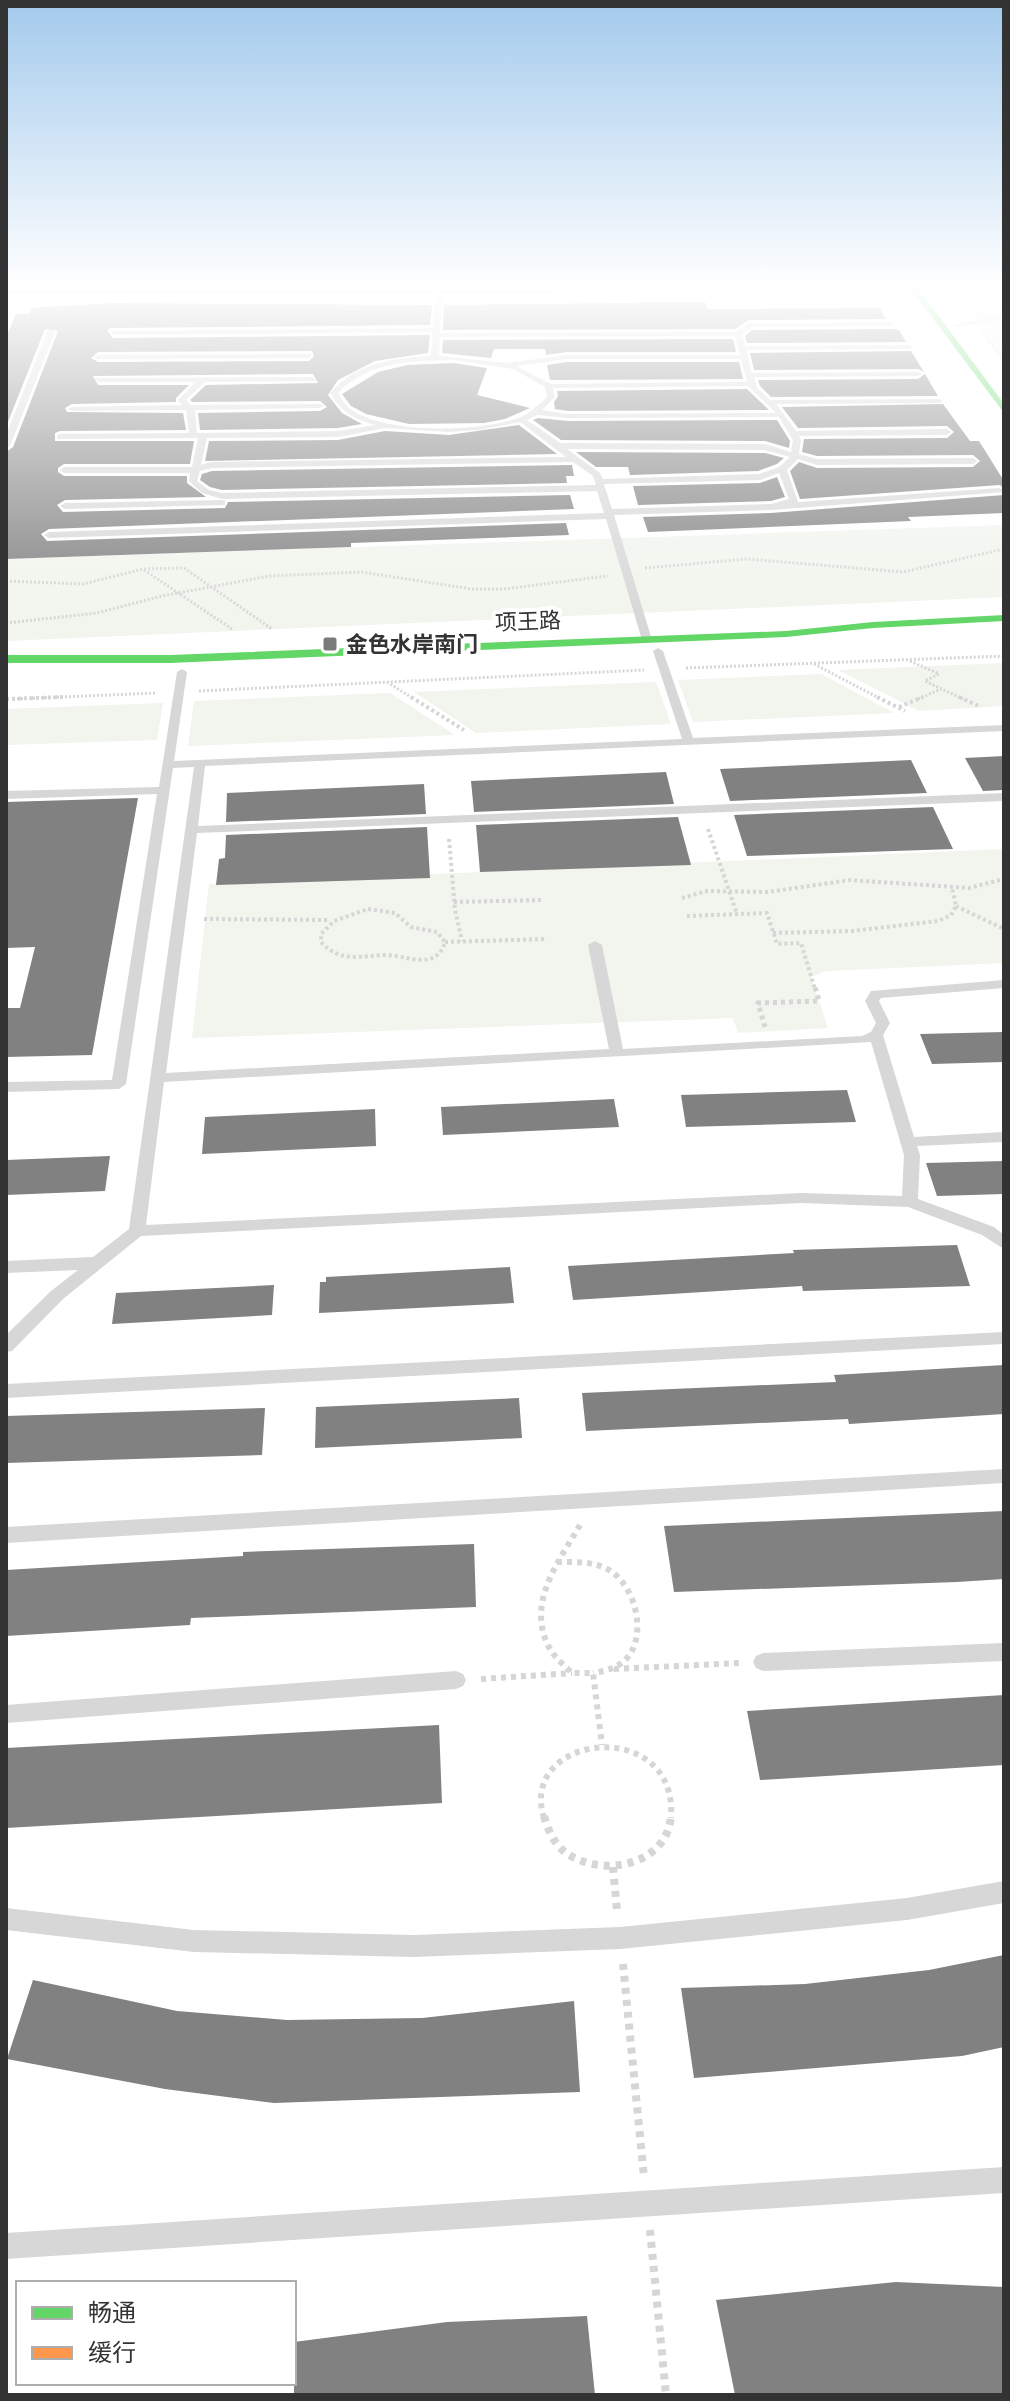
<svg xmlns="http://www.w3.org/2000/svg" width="1010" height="2401" font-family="Roboto,'Noto Sans SC',sans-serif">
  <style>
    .green { fill: #f1f5ed }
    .building { fill: #818181; fill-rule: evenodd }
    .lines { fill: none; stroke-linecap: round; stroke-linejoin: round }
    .path-far5 { stroke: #d6d6d6; stroke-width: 2; stroke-dasharray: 2 2; stroke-linecap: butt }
    .path-far4 { stroke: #d6d6d6; stroke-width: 3; stroke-dasharray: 2 2; stroke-linecap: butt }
    .path-far3 { stroke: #d6d6d6; stroke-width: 4; stroke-dasharray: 3 3; stroke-linecap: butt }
    .path-far2 { stroke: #d6d6d6; stroke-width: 5; stroke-dasharray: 4 4; stroke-linecap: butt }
    .path-far1 { stroke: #d6d6d6; stroke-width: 6; stroke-dasharray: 5 5; stroke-linecap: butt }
    .path { stroke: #d6d6d6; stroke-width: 8; stroke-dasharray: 6 6; stroke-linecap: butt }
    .lane { fill: #d7d7d7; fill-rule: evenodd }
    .fast { fill: #63d668; fill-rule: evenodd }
    .slow { fill: #ff974d; fill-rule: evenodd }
    .poi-dot { fill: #7a7a7a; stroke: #fff; stroke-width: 3 }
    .labels { text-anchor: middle; stroke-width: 8; stroke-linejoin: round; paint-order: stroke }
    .far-street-label { font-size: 22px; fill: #333; stroke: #fff }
    .far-poi-label { font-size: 22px; font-weight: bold; fill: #333; stroke: #fff; text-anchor: start }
  </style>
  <rect width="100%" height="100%" fill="#fff"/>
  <!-- green -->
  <path class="green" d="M 946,286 L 1004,286 L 1004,364 L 954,299 L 957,298 Z
    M 1004,525 L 1004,597 L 6,641 L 6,559 Z
    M 1004,663 L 1004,706 L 919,711 L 838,670 Z
    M 821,674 L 894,713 L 693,722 L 678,680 Z
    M 656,682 L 671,724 L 476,733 L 414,692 Z
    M 390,693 L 455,735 L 188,746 L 194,701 Z
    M 163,703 L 157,740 L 6,745 L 6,709 Z
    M 1004,849 L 1004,963 L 826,971 L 811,977 L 828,1028 L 738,1033 L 733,1018 L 192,1038 L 209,884 Z"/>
  <!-- building -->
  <path class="building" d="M 705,302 L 708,309 L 880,308 L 886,319 L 749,320 L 735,329 L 443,330 L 444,305 Z
    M 111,303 L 432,305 L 430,325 L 110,328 L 107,331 L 113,338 L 430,335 L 428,353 L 375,361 L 338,380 L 328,395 L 342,413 L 362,424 L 338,428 L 200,430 L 198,413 L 320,411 L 327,407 L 320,401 L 192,402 L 190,400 L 206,385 L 318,383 L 313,374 L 93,376 L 98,385 L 189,385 L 176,398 L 176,402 L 72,404 L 65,408 L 67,412 L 183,413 L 186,430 L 60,431 L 55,433 L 55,441 L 194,441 L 190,464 L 64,464 L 58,468 L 58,472 L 64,476 L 187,476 L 187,483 L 206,497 L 65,500 L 57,505 L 63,512 L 225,508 L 228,502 L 570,495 L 574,509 L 49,529 L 41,534 L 47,541 L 566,523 L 569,535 L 351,543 L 351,547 L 6,559 L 6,452 L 13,447 L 58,331 L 45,329 L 6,427 L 6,337 L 16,314 L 29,314 L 31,308 ZM 312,351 L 314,356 L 309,361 L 98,362 L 91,358 L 98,352 Z
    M 892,329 L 899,330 L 906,342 L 747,343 L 745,336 L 752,330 Z
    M 733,339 L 736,352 L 567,352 L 546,355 L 545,349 L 494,349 L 491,358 L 442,353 L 443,340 Z
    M 911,351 L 924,372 L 918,369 L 754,370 L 750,353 Z
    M 567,362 L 739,362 L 743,379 L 550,380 L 547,365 Z
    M 453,363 L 487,368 L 477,395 L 530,408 L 505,419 L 484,423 L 409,424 L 366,414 L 351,406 L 342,394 L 378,372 L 407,365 Z
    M 925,374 L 938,396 L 771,397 L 760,386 L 758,380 L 918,379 Z
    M 747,389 L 769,410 L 568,411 L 555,409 L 554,402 L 558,396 L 557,391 Z
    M 943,404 L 970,441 L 979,441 L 1004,481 L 1004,488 L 1000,485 L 800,499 L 790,471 L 799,462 L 817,468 L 973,467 L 980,461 L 973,455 L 817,456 L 802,452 L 804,439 L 947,438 L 954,432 L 947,426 L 798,428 L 782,407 Z
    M 538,418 L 568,421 L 777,420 L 790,441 L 789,448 L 765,441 L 561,440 L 533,420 Z
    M 519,425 L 557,454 L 205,461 L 209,441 L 338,440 L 385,431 L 449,435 Z
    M 576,452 L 765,453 L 784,458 L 777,464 L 758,471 L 630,475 L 628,467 L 596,467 Z
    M 572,465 L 574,476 L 566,476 L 567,483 L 222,490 L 210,487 L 200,480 L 202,474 L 212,471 Z
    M 777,477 L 785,497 L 771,501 L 638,505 L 633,486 L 760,483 Z
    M 1004,495 L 1004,513 L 908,517 L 911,521 L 648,532 L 643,517 L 771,513 Z
    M 1004,756 L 1004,790 L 983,791 L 965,758 Z
    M 911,760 L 927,793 L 730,801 L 720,769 Z
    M 666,772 L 674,804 L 474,812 L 471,781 Z
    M 424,784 L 426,814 L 226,822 L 227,793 Z
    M 138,798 L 92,1055 L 6,1057 L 6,1008 L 20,1008 L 35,947 L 6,948 L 6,802 Z
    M 933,807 L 953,849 L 747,856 L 734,815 Z
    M 678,817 L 691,865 L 480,872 L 476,825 Z
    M 427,827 L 430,878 L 216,885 L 219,859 L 225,858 L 226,835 Z
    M 1004,1032 L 1004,1062 L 932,1064 L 920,1034 Z
    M 847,1090 L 856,1122 L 686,1127 L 681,1095 Z
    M 614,1099 L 619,1127 L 443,1135 L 441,1107 Z
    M 375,1109 L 376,1146 L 202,1154 L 205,1117 Z
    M 110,1156 L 105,1191 L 6,1195 L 6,1160 Z
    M 1004,1161 L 1004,1194 L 937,1196 L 926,1163 Z
    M 957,1245 L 970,1286 L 803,1291 L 802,1286 L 573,1300 L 568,1266 L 794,1253 L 793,1250 Z
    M 510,1267 L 514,1303 L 319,1313 L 320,1282 L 326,1282 L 326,1277 Z
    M 274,1285 L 272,1315 L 112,1324 L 116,1293 Z
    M 1004,1365 L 1004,1414 L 849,1424 L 848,1419 L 586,1431 L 582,1393 L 836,1382 L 834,1375 Z
    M 519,1398 L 522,1438 L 315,1448 L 316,1407 Z
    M 265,1408 L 262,1455 L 6,1463 L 6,1416 Z
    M 1004,1511 L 1004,1579 L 957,1582 L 674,1592 L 664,1526 Z
    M 474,1544 L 476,1607 L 191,1618 L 190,1625 L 6,1636 L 6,1570 L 243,1556 L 243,1552 Z
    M 1004,1695 L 1004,1765 L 760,1780 L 747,1711 Z
    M 439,1725 L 442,1803 L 6,1828 L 6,1748 Z
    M 1004,1955 L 1004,2047 L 962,2056 L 694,2078 L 681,1988 L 805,1984 L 929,1970 Z
    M 33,1980 L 177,2011 L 287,2020 L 422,2018 L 574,2001 L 580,2092 L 274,2103 L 165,2089 L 7,2059 Z
    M 896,2282 L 1004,2287 L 1004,2395 L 735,2395 L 716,2300 Z
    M 587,2316 L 595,2395 L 294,2395 L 294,2342 L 447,2322 Z"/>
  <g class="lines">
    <!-- path-far5 -->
    <path class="path-far5" d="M 986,286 L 994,296
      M 987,338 L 1004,359
      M 996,338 L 1004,348"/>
    <!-- path-far4 -->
    <path class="path-far4" d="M 645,568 L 747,559 L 903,572 L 1004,549
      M 144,570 L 232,629
      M 6,581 L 83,584 L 143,569 L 184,568 L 272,629
      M 6,623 L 97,613 L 162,596 L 269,576 L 361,572 L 472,589 L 504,589 L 608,576
      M 910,661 L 939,674 L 925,681 L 963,699
      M 814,664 L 881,699
      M 686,668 L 1004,656
      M 387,682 L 414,699
      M 199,691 L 644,670
      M 13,699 L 157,693
      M 918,699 L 941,689"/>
    <!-- path-far3 -->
    <path class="path-far3" d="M 411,697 L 464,730
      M 877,697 L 905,711
      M 959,697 L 981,707
      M 6,699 L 63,697
      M 899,707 L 923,697
      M 708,829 L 737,914
      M 449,839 L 455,910 L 462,941
      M 682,898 L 707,891 L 768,892 L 850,880 L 969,888 L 1004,879
      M 454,902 L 541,900
      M 956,906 L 1004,929
      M 368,909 L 395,913 L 411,927 L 437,932 L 445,942 C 436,972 407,955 385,955 C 360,956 340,963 321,942 L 321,934 L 334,921 Z
      M 687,916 L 767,913 L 777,944 L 801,943 L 815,989
      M 204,919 L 330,920
      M 773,933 L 852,931 L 938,921 L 951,915 L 956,906 L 952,887
      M 445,942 L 547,939"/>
    <!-- path-far2 -->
    <path class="path-far2" d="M 765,1027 L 758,1003 L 819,1001 L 815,987"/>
    <!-- path-far1 -->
    <path class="path-far1" d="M 580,1525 C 558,1563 525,1604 550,1649 C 555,1658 565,1666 572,1673 L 593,1673 L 602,1745
      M 557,1562 C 576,1562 597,1561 612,1572 C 636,1589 647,1635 627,1658 C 618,1668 606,1671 593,1673
      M 614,1669 L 740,1663
      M 481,1679 L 572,1673
      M 544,1818 C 517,1733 678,1715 671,1818"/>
    <!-- path -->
    <path class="path" d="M 544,1816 C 548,1830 554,1844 566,1853 C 602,1878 667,1866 671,1816
      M 613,1867 L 617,1910
      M 623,1964 L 644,2177
      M 650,2230 L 666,2395"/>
    <!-- lane -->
    <path class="lane" d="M 439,289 L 442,291 L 440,333 L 736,332 L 749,323 L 895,322 L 892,326 L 751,327 L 742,335 L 745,346 L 908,345 L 912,347 L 908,349 L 746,350 L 752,373 L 918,372 L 922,374 L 918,376 L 754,377 L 757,388 L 770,400 L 939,399 L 943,401 L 939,403 L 776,404 L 796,431 L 947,429 L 951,432 L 947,435 L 799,436 L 801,440 L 799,454 L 817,459 L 973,458 L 977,461 L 973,464 L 817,465 L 798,459 L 787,470 L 798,502 L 1000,488 L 1004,492 L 771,510 L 614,515 L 652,640 L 647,643 L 642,640 L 606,519 L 49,538 L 44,535 L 49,532 L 604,513 L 597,491 L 222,499 L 202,493 L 189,481 L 190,473 L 64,473 L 60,470 L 64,467 L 192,467 L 198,438 L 57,439 L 57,435 L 60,434 L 189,433 L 186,410 L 72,411 L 68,409 L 72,407 L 182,405 L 178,400 L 196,382 L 98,382 L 95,378 L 313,377 L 316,381 L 205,382 L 186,400 L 191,405 L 320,404 L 324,406 L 320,408 L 195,410 L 197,433 L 338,431 L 376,425 C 354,420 342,412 330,393 C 356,363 393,358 431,356 L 433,332 L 113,335 L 110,331 L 433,328 L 436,291 ZM 735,336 L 740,355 L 567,355 L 507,363 L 439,356 L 440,337 ZM 567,359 L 741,359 L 747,382 L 551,384 L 516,366 ZM 453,360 L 513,369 L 545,387 L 547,397 C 540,404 532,411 523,416 C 485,433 383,435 349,408 C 345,404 341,398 338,393 C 368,361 412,361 453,360 ZM 748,386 L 776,413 L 568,414 L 542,410 L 555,397 L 553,388 ZM 537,415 L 568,418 L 779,417 L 793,440 L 791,452 L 765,444 L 560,443 L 527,420 ZM 520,422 L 566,457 L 211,462 L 201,465 L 207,438 L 338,437 L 385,428 L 449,432 L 478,430 ZM 567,449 L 765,450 L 790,457 L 779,467 L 759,474 L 603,479 L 600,473 ZM 573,462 L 593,476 L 596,485 L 222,493 L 209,490 L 197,481 L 200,471 L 212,468 ZM 779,473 L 789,499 L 771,504 L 612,509 L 604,484 L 760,480 Z
      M 1004,315 L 1004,319 L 957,327 L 953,325 Z
      M 48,330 L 55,332 L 10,446 L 6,449 L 6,435 Z
      M 312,354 L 309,358 L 98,359 L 94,357 L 98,355 Z
      M 222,500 L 225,501 L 225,505 L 65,509 L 60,506 L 65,503 Z
      M 658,648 L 663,651 L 693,738 L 1004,725 L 1004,731 L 205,766 L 198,826 L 1004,793 L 1004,801 L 197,833 L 166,1073 L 609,1049 L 588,945 L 595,941 L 602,945 L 623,1049 L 862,1036 L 871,1032 L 876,1023 L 865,1001 L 871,991 L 1004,980 L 1004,988 L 881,998 L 879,1001 L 890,1023 L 883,1035 L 914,1137 L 1004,1132 L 1004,1142 L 917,1146 L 920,1155 L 918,1199 L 994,1227 L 1004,1235 L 1004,1249 L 982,1235 L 908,1207 L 801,1203 L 141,1236 L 63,1299 L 12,1351 L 6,1352 L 6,1335 L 51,1291 L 78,1270 L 6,1273 L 6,1261 L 93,1257 L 129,1229 L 194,767 L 173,768 L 126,1084 L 119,1089 L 6,1092 L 6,1082 L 112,1080 L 157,794 L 6,799 L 6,791 L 159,787 L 177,672 L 182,669 L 187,672 L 174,761 L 682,739 L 653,651 ZM 871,1042 L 904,1155 L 902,1196 L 801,1193 L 146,1225 L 164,1082 Z
      M 1004,1332 L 1004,1344 L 6,1398 L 6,1384 Z
      M 1004,1469 L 1004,1483 L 6,1543 L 6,1527 Z
      M 1004,1643 L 1004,1661 L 763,1671 L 756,1668 L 753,1662 L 756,1656 L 763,1653 Z
      M 456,1671 L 463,1674 L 466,1680 L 463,1686 L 456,1689 L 6,1723 L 6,1705 Z
      M 1004,1881 L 1004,1903 L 907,1920 L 620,1949 L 414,1957 L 194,1952 L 6,1930 L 6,1908 L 194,1930 L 414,1935 L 620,1927 L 907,1898 Z
      M 1004,2167 L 1004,2193 L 6,2259 L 6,2233 Z"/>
    <!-- fast -->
    <path class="fast" d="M 908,286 L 931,288 L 931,292 L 921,292 L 1004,404 L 1004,413 L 913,292 L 550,293 L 546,291 L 550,289 Z
      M 1004,615 L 1004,621 L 873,628 L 786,637 L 170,663 L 6,663 L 6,655 L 170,655 L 786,631 L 873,622 Z"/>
    <!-- slow -->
    <path class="slow" d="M 550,289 L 553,293 L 6,294 L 6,290 Z"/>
  </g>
  <!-- sky -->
  <linearGradient id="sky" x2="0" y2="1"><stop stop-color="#a3caec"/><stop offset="0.46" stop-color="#fff"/><stop offset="1" stop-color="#fff" stop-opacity="0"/></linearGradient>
  <rect width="1010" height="622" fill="url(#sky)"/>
  <!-- markers -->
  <rect class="poi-dot" x="322" y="636" width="16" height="16" rx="4"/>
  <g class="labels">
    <!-- far-street labels -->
    <g class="far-street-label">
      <text transform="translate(528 621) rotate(-2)" y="8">项王路</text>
    </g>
    <!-- far-poi labels -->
    <g class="far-poi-label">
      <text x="346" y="652">金色水岸南门</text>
    </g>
  </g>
  <!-- border -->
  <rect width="1010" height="2401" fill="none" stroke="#333333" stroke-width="16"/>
  <!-- legend -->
  <rect x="16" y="2281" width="280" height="104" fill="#ffffff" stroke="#adadad" stroke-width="2"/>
  <rect x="32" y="2307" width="40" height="12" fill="#63d668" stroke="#adadad" stroke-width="2"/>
  <text x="88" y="2321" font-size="24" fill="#333333">畅通</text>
  <rect x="32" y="2347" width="40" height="12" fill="#ff974d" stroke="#adadad" stroke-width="2"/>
  <text x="88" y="2361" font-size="24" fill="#333333">缓行</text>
</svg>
